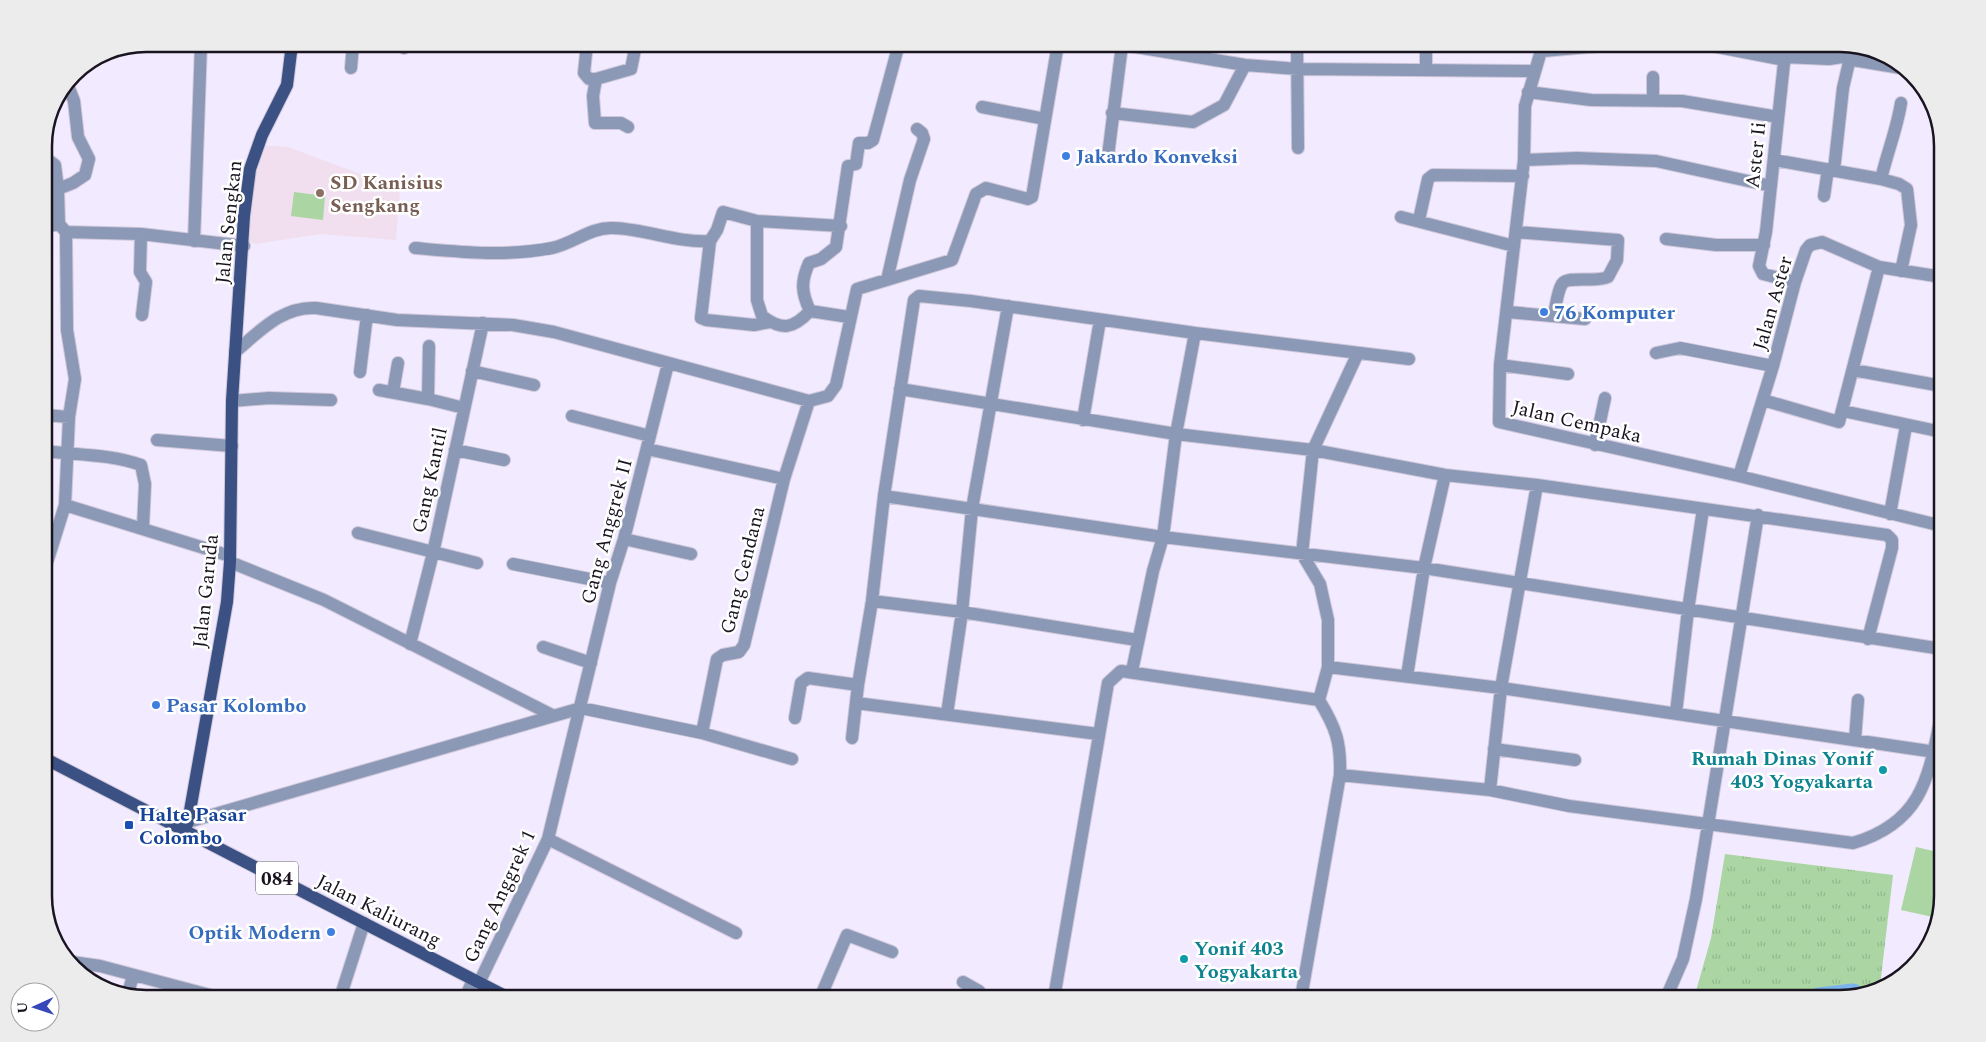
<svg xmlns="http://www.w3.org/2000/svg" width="1986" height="1042" font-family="Spectral,serif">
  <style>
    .education { fill: #f1deee }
    .grass { fill: url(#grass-tufts) }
    .green { fill: #abd6a3 }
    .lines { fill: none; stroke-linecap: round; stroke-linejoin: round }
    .river { stroke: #7bb3ed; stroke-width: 21 }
    .minor-casing { stroke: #cfc8da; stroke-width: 14 }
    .major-casing { stroke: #cfc8da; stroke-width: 14 }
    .minor { stroke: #8b98b6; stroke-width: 12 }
    .major { stroke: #3b5083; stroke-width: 12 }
    .shop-dot { fill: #3f7fe0; stroke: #fff; stroke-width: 2 }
    .education-dot { fill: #8d6e63; stroke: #fff; stroke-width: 2 }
    .culture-dot { fill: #0f9aa8; stroke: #fff; stroke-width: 2 }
    .transit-dot { fill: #1a4fb4; stroke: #fff; stroke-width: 2 }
    .labels { text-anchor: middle; stroke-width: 5; stroke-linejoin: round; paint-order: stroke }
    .shield { fill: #fff; stroke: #5e5a62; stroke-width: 1 }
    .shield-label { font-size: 19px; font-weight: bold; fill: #19141f }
    .street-label { font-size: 20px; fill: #19141f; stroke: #fff }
    .shop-label { font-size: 20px; font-weight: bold; fill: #366cbe; stroke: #fff; text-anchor: start }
    .education-label { font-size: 20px; font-weight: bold; fill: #785e54; stroke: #fff; text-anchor: start }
    .culture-label { font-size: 20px; font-weight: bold; fill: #0d838f; stroke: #fff; text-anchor: end }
    .transit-label { font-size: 20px; font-weight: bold; fill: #164399; stroke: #fff; text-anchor: start }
    .rim { fill: none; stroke: #19141f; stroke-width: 2.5 }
  </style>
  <defs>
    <pattern id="grass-tufts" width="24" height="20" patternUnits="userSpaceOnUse" patternTransform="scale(1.25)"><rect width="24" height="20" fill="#abd6a3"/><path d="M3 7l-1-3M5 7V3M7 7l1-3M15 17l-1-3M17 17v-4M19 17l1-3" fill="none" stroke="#93b78c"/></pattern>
  </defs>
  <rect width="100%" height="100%" fill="#f2eafe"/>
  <!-- education -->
  <path class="education" d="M 255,145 L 288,147 L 400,189 L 396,240 L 320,234 L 256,244 L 237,237 L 238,197 L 247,161 Z"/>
  <!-- grass -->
  <path class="grass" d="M 1725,854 L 1893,875 L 1880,986 L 1849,996 L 1804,998 L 1694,998 L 1711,938 Z"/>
  <!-- green -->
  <path class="green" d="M 294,192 L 325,196 L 323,220 L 291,216 Z
    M 1916,847 L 1942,853 L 1942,896 L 1937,918 L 1901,910 Z"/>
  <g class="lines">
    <!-- river -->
    <path class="river" d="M 1819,998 L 1853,994"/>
    <!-- minor casing -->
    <g class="minor-casing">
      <path id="minor" d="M 587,44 L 584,73 L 589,79 L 596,79
        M 1118,44 L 1245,65 L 1298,69 L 1535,71
        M 1297,44 L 1298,148
        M 1543,44 L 1525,106 L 1524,160 L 1500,365 L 1499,422 L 1739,476 L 1942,526
        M 1786,44 L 1766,232 L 1759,266 L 1763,274 L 1795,282
        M 404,48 L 404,44
        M 1543,51 L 1599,46 L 1712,46 L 1784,60
        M 1849,56 L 1853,60 L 1901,68
        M 1784,57 L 1829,59 L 1849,56
        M 351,68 L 353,44
        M 1426,70 L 1426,44
        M 1653,77 L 1653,101
        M 1528,92 L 1591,100 L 1682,101 L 1778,117
        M 982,107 L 1045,119
        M 1112,113 L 1193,122 L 1224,105 L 1245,65
        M 628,127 L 621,123 L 595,123 L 593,96 L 596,79 L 631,69 L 636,44
        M 1108,156 L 1122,45
        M 44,157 L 55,165 L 58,189 L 59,224 L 66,232 L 141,234 L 244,246
        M 1524,160 L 1577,158 L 1656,161 L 1771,186
        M 1774,160 L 1881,179 L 1899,184 L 1907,189 L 1911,225 L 1901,271
        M 1834,170 L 1843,88 L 1850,58
        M 1881,179 C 1887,153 1897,129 1901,103
        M 58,189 L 73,183 L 85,175 L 89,159 L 78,137 L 74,101 L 67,83
        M 1824,196 L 1828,169
        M 1401,217 L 1514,246
        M 1419,220 L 1428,179 L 1433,175 L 1523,176
        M 757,221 L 757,300 L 762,316 C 782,331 793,329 810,311
        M 44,227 L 59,224
        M 1516,232 L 1618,240 L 1617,260 L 1608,277 C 1596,283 1568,275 1562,284 C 1557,292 1556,306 1554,315
        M 141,234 L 140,272 L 146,282 L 142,315
        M 1666,239 L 1716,245 L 1764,245
        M 194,241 L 201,44
        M 710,241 L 701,318 L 706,320 L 754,325 L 770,322
        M 415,248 C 461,252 506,257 552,248 C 573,244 590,227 613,228 C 646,229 677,243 710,241 L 717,230 L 723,212 L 757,221 L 841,226
        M 887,280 L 910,180 L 924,139 L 922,133 L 917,129
        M 810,311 C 801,292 801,281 809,263 L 821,259 L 836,247 L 848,166 L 856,164 L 859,143 L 868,143 L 873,140 L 899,44
        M 810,311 L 849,317
        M 1508,312 L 1585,319
        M 1195,333 L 1409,359
        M 429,346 L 428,399 L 464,408
        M 235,352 C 259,332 282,306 316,308 L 397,320 L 513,325 L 554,332 L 809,401 L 828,396 L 836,385 L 857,289 L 952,260 L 976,194 L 986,188 L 1028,199 L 1032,197 L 1058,44
        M 1656,353 L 1680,348 L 1773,366
        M 1500,365 L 1568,374
        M 1853,370 L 1942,386
        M 472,371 L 534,385
        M 360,372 L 367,315
        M 900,389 L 1176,434 L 1313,450 L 1358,353
        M 379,390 L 428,399
        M 393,392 L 398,363
        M 1763,400 L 1839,422 L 1879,267
        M 232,401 L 269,398 L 331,400
        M 1843,411 L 1942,432
        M 44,415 L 69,417
        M 572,416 L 650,436
        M 1083,420 L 1100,320
        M 157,440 L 232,446
        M 1595,445 L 1605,398
        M 647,449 L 784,479
        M 455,450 L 504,460
        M 44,451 C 76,455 111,454 141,465 L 145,484 L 143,528
        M 1739,476 L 1773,366 L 1795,282 L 1806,250 L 1810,245 L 1822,242 L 1879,267 L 1942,277
        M 65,505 L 69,417 L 75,379 L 67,330 L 66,232
        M 1890,514 L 1906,426
        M 358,533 L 477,563
        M 624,539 L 691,554
        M 230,562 L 324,600 L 552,715
        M 513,564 L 610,583
        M 44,572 L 65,505 L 230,556
        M 872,601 L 962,612 L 1137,640
        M 410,644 L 433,553 L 483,323
        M 543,647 L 591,663
        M 1328,667 L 1501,688 L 1942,753
        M 1132,671 L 1153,571 L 1163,537 L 1424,568 L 1942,649
        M 1407,676 L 1424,568 L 1445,475
        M 1319,700 L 1328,667 L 1328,620 L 1320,584 L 1302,554 L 1313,450 L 1445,475 L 1537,485 L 1887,535 L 1892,540 L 1892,548 L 1868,639
        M 856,703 L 1098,734
        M 1676,713 L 1688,610 L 1703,509
        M 947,714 L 962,612 L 972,509 L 1008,306
        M 795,718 L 801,683 L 808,678 L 858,685
        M 702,733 L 717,659 L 723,655 L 739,652 L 744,645 L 784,479 L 809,401
        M 852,738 L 858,685 L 872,601 L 884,496 L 914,300 L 919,296 L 971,301 L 1195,333 L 1176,434 L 1163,537 L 884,496
        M 1855,740 L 1858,700
        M 1494,749 L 1575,760
        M 1340,775 L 1490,790 L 1569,806 L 1853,843 C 1924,822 1929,775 1942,711
        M 1490,790 L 1501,688 L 1537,485
        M 188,822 L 581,708 L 702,733 L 792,759
        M 548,839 L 736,933
        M 72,962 L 100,966 L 221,998
        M 963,982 L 979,991 L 983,998
        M 479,983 L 548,839 L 610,583 L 624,539 L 668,364
        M 128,994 L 133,975
        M 340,998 L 364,923
        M 465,998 L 473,980
        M 820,998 L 847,935 L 892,952
        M 1054,998 L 1108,683 L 1121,671 L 1319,700 C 1336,728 1341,742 1340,775 L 1301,998
        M 1666,998 L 1683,959 L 1696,899 L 1758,515"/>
    </g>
    <!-- major casing -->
    <g class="major-casing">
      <path id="major" d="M 44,758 L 509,998
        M 184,830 L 188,822 L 227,602 L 230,562 L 232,401 L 244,216 L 250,169 L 262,135 L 287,85 L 292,44"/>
    </g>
    <!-- minor -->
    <use href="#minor" class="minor"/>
    <!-- major -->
    <use href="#major" class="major"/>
  </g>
  <!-- markers -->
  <g class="shop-dot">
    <circle cx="1066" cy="156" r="5"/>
    <circle cx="1544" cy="312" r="5"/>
    <circle cx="156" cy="705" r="5"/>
    <circle cx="331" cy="932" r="5"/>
  </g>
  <circle class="education-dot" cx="320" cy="193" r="5"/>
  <g class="culture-dot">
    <circle cx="1883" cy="770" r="5"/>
    <circle cx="1184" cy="959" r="5"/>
  </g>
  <rect class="transit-dot" x="124" y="820" width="10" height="10" rx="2.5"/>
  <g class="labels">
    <!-- shield labels -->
    <rect class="shield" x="256" y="861.5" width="42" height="33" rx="4"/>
    <g class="shield-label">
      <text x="277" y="885">084</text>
    </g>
    <!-- street labels -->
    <g class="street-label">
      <text transform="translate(1755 155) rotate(-84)" y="7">Aster Ii</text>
      <text transform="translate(228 222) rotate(-84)" y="7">Jalan Sengkan</text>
      <text transform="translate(1772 303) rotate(-74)" y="7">Jalan Aster</text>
      <text transform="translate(1577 421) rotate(13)" y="7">Jalan Cempaka</text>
      <text transform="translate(429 480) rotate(-78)" y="7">Gang Kantil</text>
      <text transform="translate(606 531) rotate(-75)" y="7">Gang Anggrek II</text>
      <text transform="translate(742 570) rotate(-76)" y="7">Gang Cendana</text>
      <text transform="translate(205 591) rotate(-84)" y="7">Jalan Garuda</text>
      <text transform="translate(499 896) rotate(-65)" y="7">Gang Anggrek 1</text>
      <text transform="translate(379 910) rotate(27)" y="7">Jalan Kaliurang</text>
    </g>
    <!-- shop labels -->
    <g class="shop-label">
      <text x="1076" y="163">Jakardo Konveksi</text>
      <text x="1554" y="319">76 Komputer</text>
      <text x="166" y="712">Pasar Kolombo</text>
      <text x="321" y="939" text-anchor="end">Optik Modern</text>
    </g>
    <!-- education labels -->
    <g class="education-label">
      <text x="330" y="189">SD Kanisius<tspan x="330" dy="23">Sengkang</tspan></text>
    </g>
    <!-- culture labels -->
    <g class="culture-label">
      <text x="1873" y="765">Rumah Dinas Yonif<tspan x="1873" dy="23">403 Yogyakarta</tspan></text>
      <text x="1194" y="955" text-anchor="start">Yonif 403<tspan x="1194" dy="23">Yogyakarta</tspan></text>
    </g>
    <!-- transit labels -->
    <g class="transit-label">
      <text x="139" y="821">Halte Pasar<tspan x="139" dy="23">Colombo</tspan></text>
    </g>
  </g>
  <!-- crop -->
  <path d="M0 0H1986V1042H0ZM146 52H1840A94 94 0 0 1 1934 146V896A94 94 0 0 1 1840 990H146A94 94 0 0 1 52 896V146A94 94 0 0 1 146 52Z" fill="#edeced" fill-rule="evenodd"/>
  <path class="rim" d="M146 52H1840A94 94 0 0 1 1934 146V896A94 94 0 0 1 1840 990H146A94 94 0 0 1 52 896V146A94 94 0 0 1 146 52Z"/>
  <!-- north arrow -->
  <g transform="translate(35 1007) rotate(267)"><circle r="24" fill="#ffffff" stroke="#a3a1a5"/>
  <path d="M0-4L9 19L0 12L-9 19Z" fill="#3647ba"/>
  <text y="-8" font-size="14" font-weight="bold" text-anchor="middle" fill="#19141f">U</text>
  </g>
</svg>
